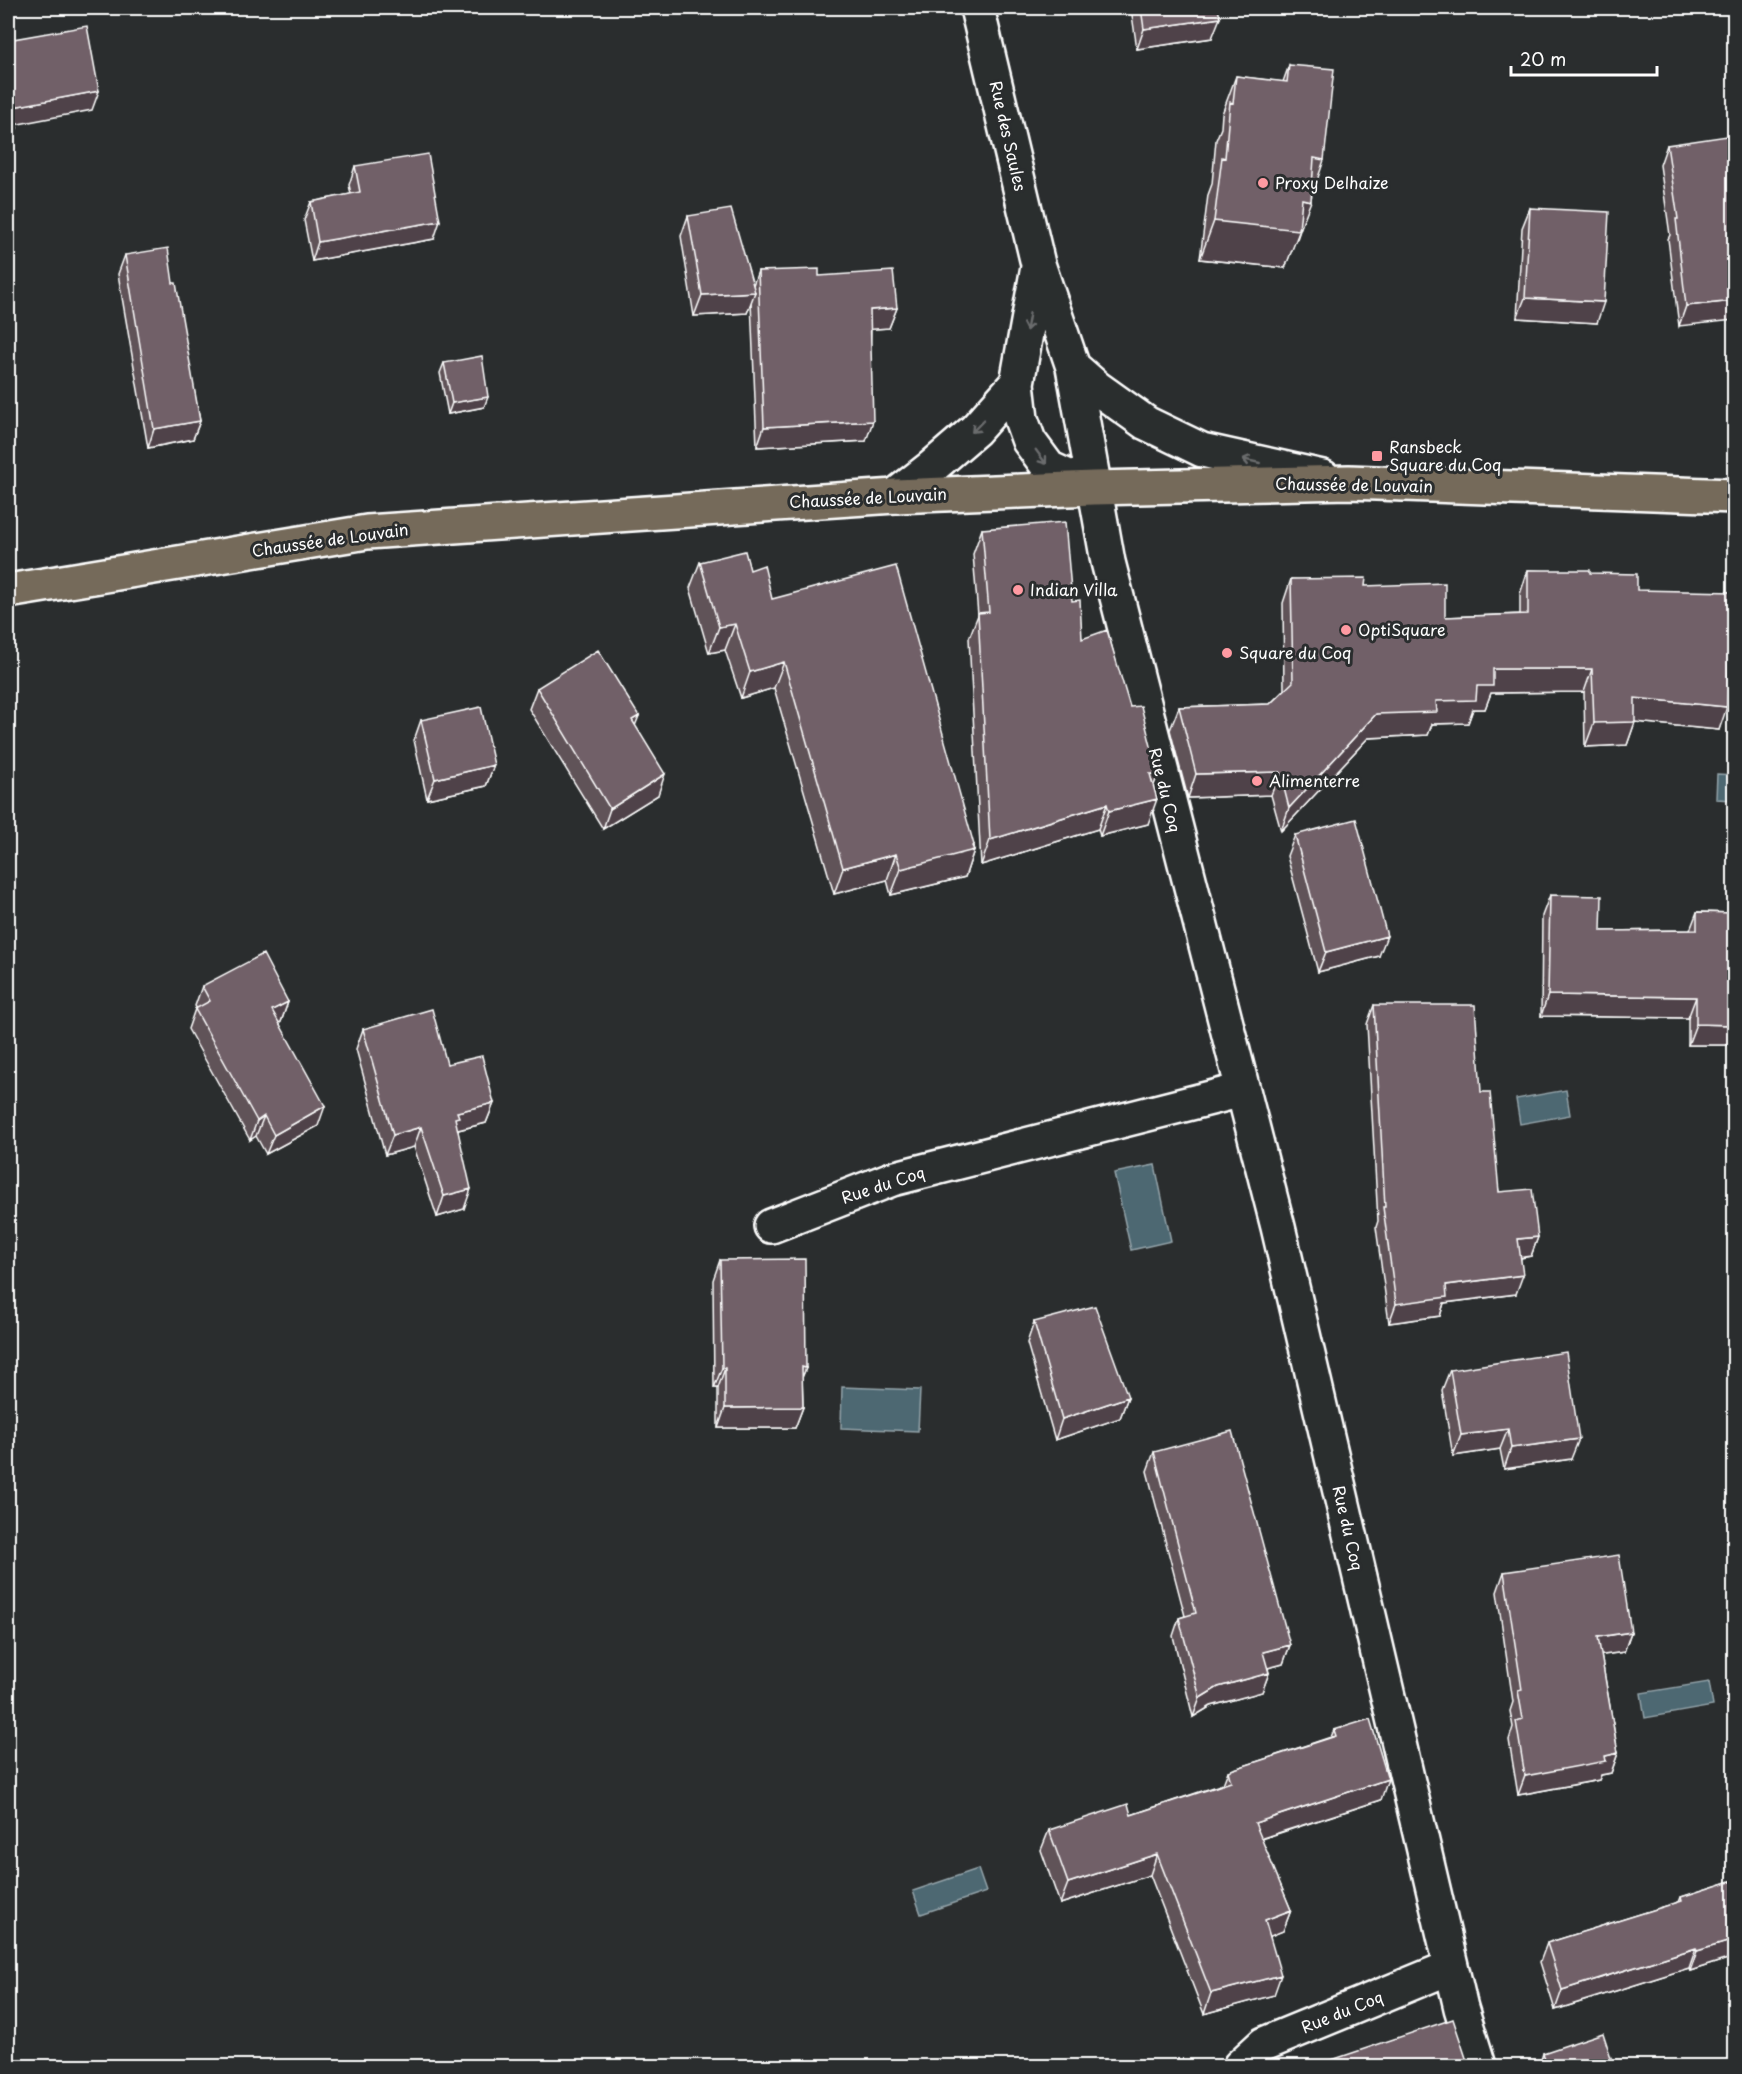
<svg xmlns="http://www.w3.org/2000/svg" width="1742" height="2074" font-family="'Playpen Sans',sans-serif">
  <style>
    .water { fill: #4d6772; stroke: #94a4aa; stroke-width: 1.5 }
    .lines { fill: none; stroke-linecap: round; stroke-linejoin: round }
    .minor-casing { stroke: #fff; stroke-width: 38 }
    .major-casing { stroke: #fff; stroke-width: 38 }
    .minor { stroke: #2a2d2e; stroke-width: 33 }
    .major { stroke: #746a5a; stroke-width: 33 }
    .wall { fill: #615359; stroke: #fff; stroke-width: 1.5 }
    .shaded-wall { fill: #4f4349; stroke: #fff; stroke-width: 1.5 }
    .building { fill: #716068; stroke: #fff; stroke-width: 1.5 }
    .oneway { stroke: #6a6c6d }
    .poi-dot { fill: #ff9aa2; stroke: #2a2d2e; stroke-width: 2 }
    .labels { text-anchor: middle; stroke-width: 6; stroke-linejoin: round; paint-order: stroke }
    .street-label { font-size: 16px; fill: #fff; stroke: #2a2d2e }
    .poi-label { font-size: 16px; fill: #fff; stroke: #2a2d2e; text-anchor: start }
  </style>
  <rect width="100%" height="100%" fill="#2a2d2e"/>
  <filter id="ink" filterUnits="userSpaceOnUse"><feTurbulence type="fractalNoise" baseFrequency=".0167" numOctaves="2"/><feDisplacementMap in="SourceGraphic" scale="12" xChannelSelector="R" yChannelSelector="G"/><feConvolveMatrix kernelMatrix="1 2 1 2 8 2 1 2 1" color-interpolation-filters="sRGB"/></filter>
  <g filter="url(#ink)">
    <!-- water -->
    <path class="water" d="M 1717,774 L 1734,775 L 1734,800 L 1716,799 Z
      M 1566,1090 L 1570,1115 L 1520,1124 L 1516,1099 Z
      M 1155,1165 L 1171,1241 L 1131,1250 L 1114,1173 Z
      M 842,1387 L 920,1390 L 918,1431 L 841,1428 Z
      M 1709,1682 L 1713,1706 L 1645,1718 L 1641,1693 Z
      M 978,1869 L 986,1892 L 921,1914 L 913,1891 Z"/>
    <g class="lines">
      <!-- minor casing -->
      <g class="minor-casing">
        <path id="minor" d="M 977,8 L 1038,264 L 1073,367 L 1108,562 L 1278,1227 L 1461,2008 L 1479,2066
          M 1038,267 L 1017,383 L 1021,419 L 1029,441 L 1049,468 L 1093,488
          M 1073,367 L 1097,388 L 1146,423 L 1202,450 L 1323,477
          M 895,496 L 932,467 L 975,430 L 1017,383
          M 771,1226 L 892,1179 L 1242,1090
          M 1240,2066 L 1264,2044 L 1451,1967"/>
      </g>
      <!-- major casing -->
      <g class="major-casing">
        <path id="major" d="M 8,591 L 367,532 L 895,496 L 1093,488 L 1349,482 L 1734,496"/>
      </g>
      <!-- minor -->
      <use href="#minor" class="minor"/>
      <!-- major -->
      <use href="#major" class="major"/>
    </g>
    <!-- wall -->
    <path class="wall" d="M 1131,8 L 1218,8 L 1212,38 L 1137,49 Z
      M 1289,65 L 1324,160 L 1297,239 L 1296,238 L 1285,268 L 1200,259 L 1208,195 L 1212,184 L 1216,140 L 1221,128 L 1222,114 L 1236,76 L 1283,82 Z
      M 1667,145 L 1734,191 L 1679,326 L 1668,239 L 1670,235 L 1660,165 Z
      M 355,166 L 434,239 L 312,261 L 304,220 L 311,202 L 351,194 L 349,185 Z
      M 1530,208 L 1597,323 L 1517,318 L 1522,228 Z
      M 688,216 L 753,285 L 758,271 L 819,276 L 897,308 L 889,328 L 871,329 L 866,441 L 757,447 L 751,302 L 747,313 L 694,316 L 681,236 Z
      M 125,255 L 173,283 L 200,421 L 193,439 L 148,448 L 118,274 Z
      M 444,363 L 484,407 L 448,414 L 440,373 Z
      M 982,529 L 1072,601 L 1082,639 L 1130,707 L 1158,774 L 1153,787 L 1148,824 L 1100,836 L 1098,829 L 981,865 L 969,638 L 978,615 L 973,554 Z
      M 700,562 L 750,570 L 772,599 L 973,848 L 974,850 L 965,877 L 891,895 L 887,880 L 834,894 L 774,688 L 741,698 L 725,650 L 709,653 L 690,588 Z
      M 1528,570 L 1590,573 L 1637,590 L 1728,686 L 1719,730 L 1635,722 L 1627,745 L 1585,747 L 1584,692 L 1491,693 L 1485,709 L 1473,709 L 1468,723 L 1432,724 L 1428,735 L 1368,738 L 1281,831 L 1271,795 L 1188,798 L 1170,730 L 1179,707 L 1270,704 L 1284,690 L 1283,603 L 1291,579 L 1365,586 L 1445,617 L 1520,614 L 1520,594 Z
      M 537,688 L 635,726 L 658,795 L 603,829 L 529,709 Z
      M 421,720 L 494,765 L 486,786 L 427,799 L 414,740 Z
      M 1295,835 L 1379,956 L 1318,972 L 1287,856 Z
      M 1550,895 L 1601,931 L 1690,930 L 1697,912 L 1734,913 L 1734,1045 L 1688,1045 L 1688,1018 L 1541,1016 L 1542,916 Z
      M 202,986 L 288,1002 L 281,1022 L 279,1022 L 318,1126 L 266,1154 L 256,1136 L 250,1140 L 188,1029 L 195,1009 L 197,1009 L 195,1006 Z
      M 1374,1005 L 1481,1092 L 1499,1192 L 1538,1237 L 1531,1256 L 1521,1258 L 1516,1294 L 1444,1303 L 1440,1316 L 1389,1323 L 1376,1227 L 1378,1221 L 1367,1024 Z
      M 363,1029 L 447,1064 L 494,1103 L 486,1123 L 458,1130 L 464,1209 L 437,1217 L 414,1147 L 385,1155 L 356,1049 Z
      M 720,1260 L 806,1368 L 802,1377 L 803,1407 L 795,1428 L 718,1428 L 718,1388 L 714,1388 L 713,1280 Z
      M 1034,1322 L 1128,1397 L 1120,1418 L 1055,1440 L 1027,1343 Z
      M 1450,1370 L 1571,1459 L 1504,1469 L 1500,1449 L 1453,1456 L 1442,1390 Z
      M 1154,1452 L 1290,1645 L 1283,1664 L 1268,1668 L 1269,1673 L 1262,1692 L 1211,1706 L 1193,1717 L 1173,1636 L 1179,1618 L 1185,1616 L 1147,1471 Z
      M 1504,1572 L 1631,1632 L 1624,1652 L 1601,1655 L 1618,1753 L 1611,1773 L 1601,1775 L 1599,1780 L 1518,1795 L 1509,1740 L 1513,1727 L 1510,1711 L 1513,1702 L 1497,1592 Z
      M 1334,1730 L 1381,1800 L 1261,1839 L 1291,1910 L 1283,1931 L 1270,1936 L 1274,1995 L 1204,2014 L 1150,1875 L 1060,1904 L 1041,1850 L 1049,1830 L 1131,1815 L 1223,1784 L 1228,1771 L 1331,1737 Z
      M 1734,1880 L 1734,1957 L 1690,1971 L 1689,1968 L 1555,2010 L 1540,1962 L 1547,1943 L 1679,1902 L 1681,1897 Z
      M 1543,2053 L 1614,2067 L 1539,2067 Z"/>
    <!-- shaded-wall -->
    <path class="shaded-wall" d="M 1220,18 L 1212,38 L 1137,49 L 1144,29 Z
      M 99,91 L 92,110 L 8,126 L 13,107 Z
      M 17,128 L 10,147 L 8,148 L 8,130 Z
      M 1302,199 L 1311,201 L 1285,268 L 1200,259 L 1214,221 Z
      M 440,221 L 434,239 L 312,261 L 318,242 Z
      M 755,292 L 747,313 L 694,316 L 702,295 Z
      M 1525,298 L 1604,302 L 1597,323 L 1517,318 Z
      M 1734,301 L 1734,320 L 1679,326 L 1686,306 Z
      M 897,308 L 889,328 L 863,330 L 870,310 Z
      M 488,397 L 484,407 L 448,414 L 452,403 Z
      M 200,421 L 193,439 L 148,448 L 154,429 Z
      M 873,421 L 866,441 L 757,447 L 764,427 Z
      M 735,624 L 725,650 L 709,653 L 719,627 Z
      M 784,662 L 774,688 L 741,698 L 750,672 Z
      M 1729,662 L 1734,662 L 1734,686 L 1720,685 Z
      M 1493,669 L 1592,669 L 1584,692 L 1491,693 L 1485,709 L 1473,709 L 1468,723 L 1432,724 L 1428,735 L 1368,738 L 1281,831 L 1289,808 L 1376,714 L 1436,701 L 1477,686 Z
      M 1635,698 L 1727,707 L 1719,730 L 1635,722 L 1627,745 L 1585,747 L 1594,723 Z
      M 639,716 L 631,736 L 632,720 Z
      M 494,765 L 486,786 L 427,799 L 435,779 Z
      M 1280,772 L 1271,795 L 1188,798 L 1196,774 Z
      M 665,774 L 658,795 L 603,829 L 610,809 Z
      M 1150,774 L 1158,774 L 1149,799 Z
      M 1157,799 L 1148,824 L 1100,836 L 1109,811 Z
      M 1107,804 L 1098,829 L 981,865 L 990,840 Z
      M 974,845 L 972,851 L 974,850 L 965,877 L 891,895 L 901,869 Z
      M 896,854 L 887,880 L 834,894 L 843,868 Z
      M 1387,936 L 1379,956 L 1318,972 L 1326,952 Z
      M 1548,995 L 1696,997 L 1688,1018 L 1541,1016 Z
      M 288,1002 L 281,1022 L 265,1029 L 272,1010 Z
      M 1696,1024 L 1734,1025 L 1734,1045 L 1688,1045 Z
      M 494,1103 L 486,1123 L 454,1131 L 448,1138 L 457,1112 Z
      M 325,1106 L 318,1126 L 266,1154 L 274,1135 Z
      M 264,1116 L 256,1136 L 250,1140 L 257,1121 Z
      M 421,1127 L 414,1147 L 385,1155 L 393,1135 Z
      M 471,1189 L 464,1209 L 437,1217 L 444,1196 Z
      M 1538,1237 L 1531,1256 L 1511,1259 L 1518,1239 Z
      M 1523,1275 L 1516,1294 L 1444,1303 L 1440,1316 L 1389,1323 L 1396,1304 L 1446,1285 Z
      M 802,1367 L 806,1368 L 798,1388 Z
      M 722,1368 L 725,1368 L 718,1388 L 714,1388 Z
      M 1128,1397 L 1120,1418 L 1055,1440 L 1062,1419 Z
      M 803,1407 L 795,1428 L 718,1428 L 725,1408 Z
      M 1508,1429 L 1500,1449 L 1453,1456 L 1461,1435 Z
      M 1579,1439 L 1571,1459 L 1504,1469 L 1511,1448 Z
      M 1631,1632 L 1624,1652 L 1590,1657 L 1598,1637 Z
      M 1290,1645 L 1283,1664 L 1256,1671 L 1263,1652 Z
      M 1269,1673 L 1262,1692 L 1211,1706 L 1193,1717 L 1200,1698 L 1218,1687 Z
      M 1618,1753 L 1611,1773 L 1601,1775 L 1599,1780 L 1518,1795 L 1525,1776 Z
      M 1388,1779 L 1381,1800 L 1247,1843 L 1255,1823 Z
      M 1157,1854 L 1150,1875 L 1060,1904 L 1068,1883 Z
      M 1291,1910 L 1283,1931 L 1258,1941 L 1265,1920 Z
      M 1734,1940 L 1734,1957 L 1690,1971 L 1697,1951 Z
      M 1696,1948 L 1689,1968 L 1555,2010 L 1562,1990 Z
      M 1281,1975 L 1274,1995 L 1204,2014 L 1211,1993 Z"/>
    <!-- building -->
    <path class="building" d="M 1141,8 L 1218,8 L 1220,18 L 1144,29 Z
      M 87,26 L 99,91 L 13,107 L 17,128 L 8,130 L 8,40 Z
      M 1289,65 L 1334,69 L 1324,160 L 1314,158 L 1311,201 L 1302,199 L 1299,230 L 1214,221 L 1222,157 L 1225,158 L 1230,102 L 1233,103 L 1236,76 L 1287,82 Z
      M 1727,136 L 1734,191 L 1734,301 L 1686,306 L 1676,219 L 1678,219 L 1667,145 Z
      M 428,154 L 440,221 L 318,242 L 311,202 L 360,192 L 355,166 Z
      M 1530,208 L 1609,212 L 1604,302 L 1525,298 Z
      M 731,209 L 755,292 L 702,295 L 688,216 Z
      M 168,248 L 173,283 L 176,283 L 200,421 L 154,429 L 125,255 Z
      M 819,269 L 819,276 L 893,271 L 897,308 L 870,310 L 873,421 L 764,427 L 758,271 Z
      M 482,356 L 488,397 L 452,403 L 444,363 Z
      M 1065,522 L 1072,601 L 1080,600 L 1082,639 L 1107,630 L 1130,707 L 1141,706 L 1158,774 L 1150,774 L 1157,799 L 1109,811 L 1107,804 L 990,840 L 978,613 L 989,612 L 982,529 Z
      M 745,551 L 750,570 L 764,565 L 772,599 L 896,566 L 974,845 L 972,846 L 974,850 L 901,869 L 896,854 L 843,868 L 784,662 L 750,672 L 735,624 L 719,627 L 700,562 Z
      M 1528,570 L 1590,570 L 1590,573 L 1637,574 L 1637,590 L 1734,592 L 1734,662 L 1729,662 L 1727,707 L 1635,698 L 1635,722 L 1594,723 L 1592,669 L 1493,669 L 1493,686 L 1477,686 L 1476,700 L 1436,701 L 1437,712 L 1376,714 L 1289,808 L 1280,772 L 1196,774 L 1179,707 L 1270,704 L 1293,682 L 1291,579 L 1366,578 L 1365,586 L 1445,583 L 1445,617 L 1528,614 Z
      M 598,650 L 639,716 L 632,720 L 665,774 L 610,809 L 537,688 Z
      M 481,707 L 494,765 L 435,779 L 421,720 Z
      M 1356,819 L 1387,936 L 1326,952 L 1295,835 Z
      M 1550,895 L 1602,896 L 1601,931 L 1697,930 L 1697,912 L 1734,913 L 1734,1025 L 1696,1024 L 1696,997 L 1548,995 Z
      M 263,954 L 288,1002 L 272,1010 L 325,1106 L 274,1135 L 264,1116 L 257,1121 L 195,1009 L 210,1001 L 202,986 Z
      M 1374,1005 L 1475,1005 L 1481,1092 L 1490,1092 L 1499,1192 L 1532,1189 L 1538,1237 L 1518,1239 L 1523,1275 L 1446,1285 L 1447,1297 L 1396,1304 L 1383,1207 L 1385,1207 Z
      M 432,1009 L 447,1064 L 482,1056 L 494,1103 L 457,1112 L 459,1117 L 455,1118 L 471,1189 L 444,1196 L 421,1127 L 393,1135 L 363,1029 Z
      M 805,1259 L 806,1368 L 802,1367 L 803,1407 L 725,1408 L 725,1368 L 722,1368 L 720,1260 Z
      M 1095,1306 L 1128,1397 L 1062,1419 L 1034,1322 Z
      M 1566,1352 L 1579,1439 L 1511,1448 L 1508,1429 L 1461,1435 L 1450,1370 Z
      M 1232,1431 L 1290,1645 L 1263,1652 L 1269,1673 L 1218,1687 L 1200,1698 L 1179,1618 L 1196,1613 L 1154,1452 Z
      M 1619,1555 L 1631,1632 L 1598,1637 L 1618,1753 L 1605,1756 L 1606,1761 L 1525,1776 L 1516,1721 L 1523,1719 L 1518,1691 L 1522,1690 L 1504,1572 Z
      M 1370,1719 L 1388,1779 L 1255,1823 L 1291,1910 L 1265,1920 L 1281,1975 L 1211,1993 L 1157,1854 L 1068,1883 L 1049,1830 L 1128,1804 L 1131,1815 L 1231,1782 L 1228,1771 L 1336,1736 L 1334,1730 Z
      M 1734,1880 L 1734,1940 L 1697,1951 L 1696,1948 L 1562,1990 L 1547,1943 L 1682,1901 L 1681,1897 Z
      M 1453,2019 L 1469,2067 L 1311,2067 Z
      M 1603,2033 L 1614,2067 L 1548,2067 L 1543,2053 Z"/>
    <!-- one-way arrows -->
    <defs><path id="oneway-shaft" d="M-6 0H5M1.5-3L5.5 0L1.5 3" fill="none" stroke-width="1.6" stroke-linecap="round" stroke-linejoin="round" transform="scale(1.5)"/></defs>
    <g class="oneway">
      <use href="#oneway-shaft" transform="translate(1028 322) rotate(100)"/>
      <use href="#oneway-shaft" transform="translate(978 426) rotate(134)"/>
      <use href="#oneway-shaft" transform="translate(1041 457) rotate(54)"/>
      <use href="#oneway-shaft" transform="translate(1251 461) rotate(-167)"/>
    </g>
  </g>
  <!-- markers -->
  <g class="poi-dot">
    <circle cx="1263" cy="183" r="6"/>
    <rect x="1371" y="450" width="12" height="12" rx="3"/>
    <circle cx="1018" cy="590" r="6"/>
    <circle cx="1346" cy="630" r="6"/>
    <circle cx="1227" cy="653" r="6"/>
    <circle cx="1257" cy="781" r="6"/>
  </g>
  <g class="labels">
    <!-- street labels -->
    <g class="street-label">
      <text transform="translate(1008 136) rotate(77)" y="6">Rue des Saules</text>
      <text transform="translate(1354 485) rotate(1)" y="6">Chaussée de Louvain</text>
      <text transform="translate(868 498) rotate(-3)" y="6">Chaussée de Louvain</text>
      <text transform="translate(330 540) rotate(-8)" y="6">Chaussée de Louvain</text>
      <text transform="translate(1165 790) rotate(76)" y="6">Rue du Coq</text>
      <text transform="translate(883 1185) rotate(-18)" y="6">Rue du Coq</text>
      <text transform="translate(1348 1528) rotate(77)" y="6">Rue du Coq</text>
      <text transform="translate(1342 2012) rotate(-22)" y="6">Rue du Coq</text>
    </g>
    <!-- poi labels -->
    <g class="poi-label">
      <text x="1275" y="189">Proxy Delhaize</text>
      <text x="1389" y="453">Ransbeck<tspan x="1389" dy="18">Square du Coq</tspan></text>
      <text x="1030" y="596">Indian Villa</text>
      <text x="1358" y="636">OptiSquare</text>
      <text x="1239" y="659">Square du Coq</text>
      <text x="1269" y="787">Alimenterre</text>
    </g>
  </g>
  <!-- margin -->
  <rect width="1742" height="2074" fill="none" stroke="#2a2d2e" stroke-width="30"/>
  <rect x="15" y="15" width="1712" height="2044" fill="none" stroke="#fff" stroke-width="2" filter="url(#ink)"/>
  <!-- scale -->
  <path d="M1511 66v9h146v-9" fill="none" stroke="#ffffff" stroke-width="3"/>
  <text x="1520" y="66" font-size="18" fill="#ffffff" stroke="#2a2d2e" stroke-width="4.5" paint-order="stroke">20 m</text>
</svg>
